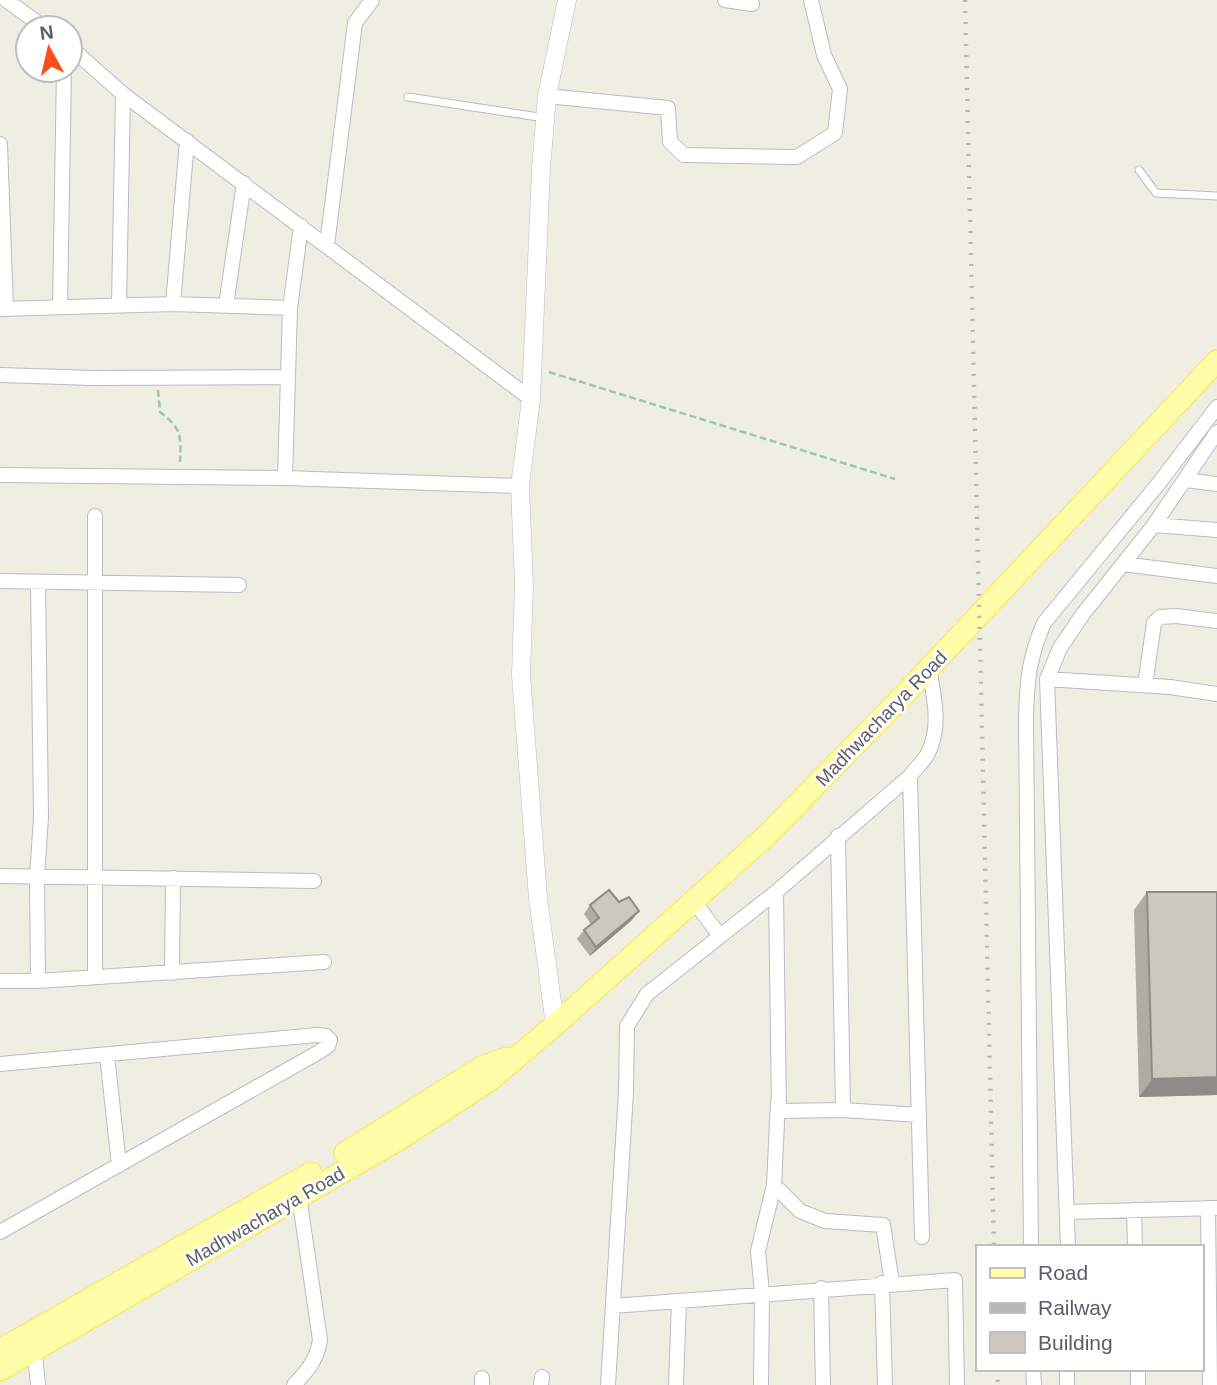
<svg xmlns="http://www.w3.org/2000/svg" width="1217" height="1385" font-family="Helvetica,sans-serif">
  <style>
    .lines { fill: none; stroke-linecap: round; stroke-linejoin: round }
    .service-casing { stroke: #babcc3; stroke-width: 9 }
    .minor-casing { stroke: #babcc3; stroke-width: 16 }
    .tertiary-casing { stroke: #babcc3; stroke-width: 19 }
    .primary-casing { stroke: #fee54d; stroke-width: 23 }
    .path { stroke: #95caac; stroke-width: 2.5; stroke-dasharray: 7 3.5; stroke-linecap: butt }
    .service { stroke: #fff; stroke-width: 7 }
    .minor { stroke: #fff; stroke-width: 14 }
    .tertiary { stroke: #fff; stroke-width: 18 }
    .primary { stroke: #fffda7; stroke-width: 21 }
    .rail { stroke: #b6b7b8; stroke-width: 4.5; stroke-dasharray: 2 9; stroke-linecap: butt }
    .wall { fill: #aeaca4 }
    .shaded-wall { fill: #8d8c86 }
    .building { fill: #cac8bf; stroke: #8d8c86; stroke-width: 2 }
    .labels { text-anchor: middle; stroke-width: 5; stroke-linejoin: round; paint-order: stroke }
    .street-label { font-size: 19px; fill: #5b5e65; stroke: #fff }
  </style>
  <rect width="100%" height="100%" fill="#efeee2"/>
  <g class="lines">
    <!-- service casing -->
    <g class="service-casing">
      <path id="service" d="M 408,97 L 545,118
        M 1139,170 L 1156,193 L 1217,196"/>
    </g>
    <!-- minor casing -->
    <g class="minor-casing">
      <path id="minor" d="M 6,0 L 45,28
        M 725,0 L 752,4
        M 70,47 L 123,94 L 531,399
        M 547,96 L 668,108 L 670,142 L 684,155 L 797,157 L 835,133 L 840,89 L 824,55 L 811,0
        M 0,144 L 6,309
        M 327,245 L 355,23 L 372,0
        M 119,304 L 123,94
        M 173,304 L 187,141
        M 226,305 L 244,183
        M 60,307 L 64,70
        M 0,309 L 173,304 L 290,308
        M 0,375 L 94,378 L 287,377
        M 0,475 L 285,478 L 520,486
        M 285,478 L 290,308 L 301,226
        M 1186,480 L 1217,484
        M 1154,525 L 1217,530
        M 1123,564 L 1217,576
        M 0,581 L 239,585
        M 38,582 L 41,817 L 37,877 L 38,981
        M 1047,679 L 1170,687 L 1217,694
        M 1145,685 L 1154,623 L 1160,617 L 1176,616 L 1217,621
        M 910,776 L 922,1237
        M 838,836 L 843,1110
        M 0,876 L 314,881
        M 776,892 L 779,1111 L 843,1110 L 919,1115
        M 693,900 L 720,936
        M 172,973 L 173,878
        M 95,977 L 95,516
        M 0,981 L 38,981 L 324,962
        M 107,1055 L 119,1165
        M 0,1064 L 317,1035 L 326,1036 L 330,1040 L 328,1046 L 319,1052 L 0,1232
        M 774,1185 L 800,1211 L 825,1221 L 883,1225 L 892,1283
        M 1208,1208 L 1210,1385
        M 1134,1210 L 1135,1247
        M 1068,1212 L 1216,1208
        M 1031,1247 L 1026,718 C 1027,680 1029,658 1044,623 L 1159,483 L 1217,407
        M 1068,1247 L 1047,679 L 1060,648 L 1083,614 L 1154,525 L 1217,432
        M 882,1283 L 885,1385
        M 821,1288 L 823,1385
        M 613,1306 L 955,1280 L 957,1385
        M 34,1345 L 38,1385
        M 1033,1369 L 1034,1385
        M 1138,1369 L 1138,1385
        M 294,1385 C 307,1371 317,1360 320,1340 L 299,1196
        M 482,1385 L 482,1378
        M 541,1385 L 542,1377
        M 608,1385 L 626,1092 L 627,1026 L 647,994 L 776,892 L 910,776 C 915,769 923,762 927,755 C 942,728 934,697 929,668
        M 676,1385 L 679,1302
        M 761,1385 L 762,1293 L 758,1251 L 774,1185 L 778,1102
        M 1067,1385 L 1067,1369"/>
    </g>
    <!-- tertiary casing -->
    <g class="tertiary-casing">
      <path id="tertiary" d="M 555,1025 L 538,898 L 521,675 L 524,585 L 520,486 L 531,399 L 541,169 L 547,96 L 567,0"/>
    </g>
    <!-- primary casing -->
    <g class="primary-casing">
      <path id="primary" d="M 345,1153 L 482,1067 L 507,1058
        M 0,1350 L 311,1173
        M 0,1370 L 398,1140 L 490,1080 L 555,1025 L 766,836 L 905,694 L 1217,361"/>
    </g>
    <!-- path -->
    <path class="path" d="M 549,372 L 895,479
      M 158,390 L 160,412 C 182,429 181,435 180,462"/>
    <!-- service -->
    <use href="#service" class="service"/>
    <!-- minor -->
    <use href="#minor" class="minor"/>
    <!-- tertiary -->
    <use href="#tertiary" class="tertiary"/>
    <!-- primary -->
    <use href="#primary" class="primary"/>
    <!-- rail -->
    <path class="rail" d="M 965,0 L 994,1247
      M 997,1369 L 998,1385"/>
  </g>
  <!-- wall -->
  <path class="wall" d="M 1147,892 L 1217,892 L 1217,1095 L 1139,1097 L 1134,910 Z
    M 590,905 L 632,920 L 590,956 L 577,939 L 584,930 L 591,924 L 584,914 Z"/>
  <!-- shaded-wall -->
  <path class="shaded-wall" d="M 639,911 L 632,920 L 590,956 L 596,947 Z
    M 1217,1077 L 1217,1095 L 1139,1097 L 1152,1079 Z"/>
  <!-- building -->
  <path class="building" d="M 609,890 L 619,902 L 629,897 L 639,911 L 596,947 L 584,930 L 599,918 L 590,905 Z
    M 1147,892 L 1217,892 L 1217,1077 L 1152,1079 Z"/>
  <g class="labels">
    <!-- street labels -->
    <g class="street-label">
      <text transform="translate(881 718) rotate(-46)" y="7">Madhwacharya Road</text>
      <text transform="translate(265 1216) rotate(-30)" y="7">Madhwacharya Road</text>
    </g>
  </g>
  <!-- legend -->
  <rect x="976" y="1245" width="228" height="126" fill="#ffffff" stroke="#bdbfc1" stroke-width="2"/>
  <rect x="990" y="1268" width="35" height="10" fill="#fffda7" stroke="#bdbfc1" stroke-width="2"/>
  <text x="1038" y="1280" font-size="21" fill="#5b5e65">Road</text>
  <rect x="990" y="1303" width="35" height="10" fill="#b6b7b8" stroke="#bdbfc1" stroke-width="2"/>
  <text x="1038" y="1315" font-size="21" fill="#5b5e65">Railway</text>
  <rect x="990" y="1332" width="35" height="21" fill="#cac8bf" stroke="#bdbfc1" stroke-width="2"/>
  <text x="1038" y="1350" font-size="21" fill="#5b5e65">Building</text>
  <!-- north arrow -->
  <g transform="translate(49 49) rotate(352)"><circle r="33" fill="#ffffff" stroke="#bdbfc1" stroke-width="2"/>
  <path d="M0-5L12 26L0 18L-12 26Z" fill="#f84f1f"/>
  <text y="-10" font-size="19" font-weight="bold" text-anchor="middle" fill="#5b5e65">N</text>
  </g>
</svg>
